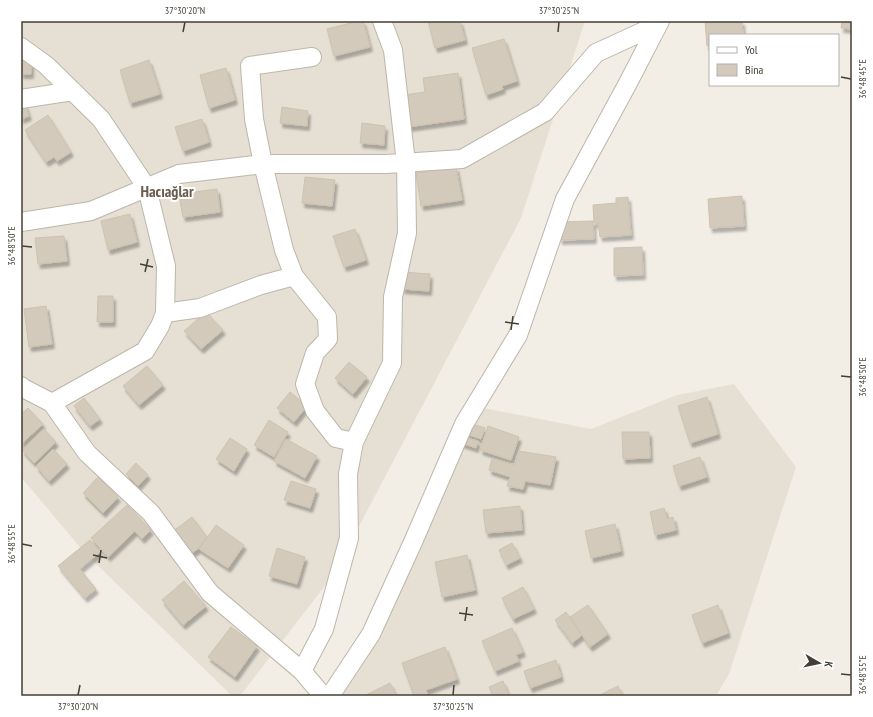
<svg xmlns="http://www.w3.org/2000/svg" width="873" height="717" font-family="'PT Sans Narrow',sans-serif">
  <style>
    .residential { fill: #e6e0d4 }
    .building { fill: #d3cabc; stroke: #cec2af; filter: url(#shadow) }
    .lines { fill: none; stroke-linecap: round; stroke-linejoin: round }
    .minor-casing { stroke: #bdb6a9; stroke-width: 20 }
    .minor { stroke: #fff; stroke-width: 18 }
    .ticks { fill: none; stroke: #443f35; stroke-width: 1.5 }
    .labels { text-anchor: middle; stroke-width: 4; stroke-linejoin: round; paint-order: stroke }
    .quarter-label { font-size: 16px; font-weight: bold; fill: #675c4d; stroke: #fff }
    .neatline { fill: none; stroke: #443f35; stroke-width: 1.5 }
    .ticks-label { font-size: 10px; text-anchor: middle; fill: #443f35 }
  </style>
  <defs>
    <filter id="shadow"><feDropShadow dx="2.5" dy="4.5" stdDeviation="1" flood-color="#0004"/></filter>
  </defs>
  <rect width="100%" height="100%" fill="#f2eee6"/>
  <!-- residential -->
  <path class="residential" d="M 21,21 L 585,21 L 521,218 L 334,574 L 240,696 L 232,696 L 84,552 L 21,477 Z
    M 734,384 L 796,467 L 729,674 L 716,696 L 345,696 L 343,691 L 478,407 L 591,429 L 677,395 Z"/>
  <!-- building -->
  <path class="building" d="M 359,21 L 363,21 L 370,47 L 334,56 L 327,29 Z
    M 428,21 L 460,21 L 465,40 L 435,48 Z
    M 705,21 L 742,21 L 743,35 L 710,35 L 710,46 L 707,46 Z
    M 842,21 L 852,21 L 852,29 L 841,28 Z
    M 504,39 L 517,81 L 502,86 L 503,89 L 486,95 L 472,48 Z
    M 21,58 L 31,58 L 31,74 L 21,74 Z
    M 149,60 L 160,94 L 130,103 L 120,70 Z
    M 226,68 L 235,100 L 209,108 L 200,75 Z
    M 458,73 L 464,119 L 408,127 L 404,95 L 425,92 L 423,78 Z
    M 25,104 L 29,116 L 21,119 L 21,106 Z
    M 282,107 L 308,111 L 307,126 L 280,123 Z
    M 48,115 L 71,152 L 57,161 L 54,157 L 46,162 L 25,130 Z
    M 202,119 L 209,142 L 183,151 L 175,127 Z
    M 362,123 L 385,126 L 384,145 L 360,143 Z
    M 456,167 L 462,200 L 421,206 L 416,173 Z
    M 305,177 L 335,180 L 332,206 L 302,203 Z
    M 217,189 L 220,212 L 183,217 L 179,194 Z
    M 742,196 L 744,226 L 710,228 L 708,199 Z
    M 628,197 L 631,235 L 600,237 L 598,223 L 594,223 L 593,205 L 616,203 L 616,198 Z
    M 130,214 L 137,242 L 108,250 L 101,221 Z
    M 593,221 L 594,239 L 560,240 L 559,222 Z
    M 355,229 L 366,260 L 344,267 L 333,236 Z
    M 64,236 L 67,261 L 38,264 L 35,238 Z
    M 642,247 L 643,275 L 614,276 L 614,248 Z
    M 403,272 L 430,274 L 429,291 L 402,289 Z
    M 98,296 L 113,296 L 113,322 L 97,322 Z
    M 46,306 L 52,344 L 29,347 L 24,309 Z
    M 206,312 L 223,330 L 201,349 L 184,331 Z
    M 349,362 L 367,377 L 353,394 L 335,378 Z
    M 147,366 L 163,385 L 139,405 L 123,386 Z
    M 290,392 L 307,406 L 294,422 L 277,408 Z
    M 707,397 L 718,434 L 690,443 L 678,406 Z
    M 84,398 L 100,419 L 90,426 L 74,406 Z
    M 28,408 L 43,424 L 21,444 L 21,414 Z
    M 269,420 L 288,432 L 274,457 L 254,445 Z
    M 469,423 L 485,428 L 481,439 L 466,434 Z
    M 488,426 L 519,437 L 511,460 L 480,450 Z
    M 44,429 L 56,442 L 34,463 L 22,450 Z
    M 622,432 L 649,432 L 650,458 L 623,459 Z
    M 463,437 L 478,441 L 476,448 L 461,443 Z
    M 230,438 L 247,449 L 234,471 L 216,459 Z
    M 286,439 L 317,456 L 305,478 L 274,461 Z
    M 53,449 L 67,464 L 49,481 L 36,466 Z
    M 519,451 L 556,457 L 550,485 L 525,481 L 523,489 L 507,486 L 510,477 L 489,470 L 492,459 L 515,465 Z
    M 700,457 L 707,477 L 679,486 L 673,466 Z
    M 136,463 L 148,475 L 138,486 L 126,474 Z
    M 98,477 L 118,497 L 103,513 L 83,493 Z
    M 291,481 L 316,489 L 310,508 L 284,500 Z
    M 127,505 L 151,530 L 142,539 L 135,531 L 108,557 L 91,538 Z
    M 520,506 L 522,530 L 486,533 L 483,510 Z
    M 664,508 L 667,519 L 673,517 L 676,530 L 655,535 L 650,512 Z
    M 192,517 L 207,537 L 199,548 L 189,555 L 172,532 Z
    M 615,524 L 621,551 L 591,558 L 585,531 Z
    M 216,525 L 244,545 L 228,568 L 199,549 Z
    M 90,540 L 100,552 L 80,569 L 96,589 L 85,598 L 58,566 Z
    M 512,543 L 520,558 L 506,565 L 499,550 Z
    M 277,548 L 305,557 L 297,584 L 269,576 Z
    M 467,555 L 475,590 L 442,597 L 435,562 Z
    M 184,581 L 206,606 L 183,625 L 162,600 Z
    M 523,587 L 534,609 L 513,619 L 502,598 Z
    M 588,605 L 608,634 L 590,647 L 570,617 Z
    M 718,605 L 728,633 L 702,643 L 692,615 Z
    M 566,612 L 582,635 L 572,643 L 555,620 Z
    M 231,627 L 257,646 L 235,677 L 208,657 Z
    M 512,628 L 523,652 L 516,655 L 519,661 L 495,671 L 482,641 Z
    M 445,647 L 457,679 L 426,690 L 428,696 L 414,696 L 402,663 Z
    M 556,660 L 561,677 L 530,688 L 524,671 Z
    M 503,681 L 509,696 L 493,696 L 489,687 Z
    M 390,683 L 397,696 L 364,696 Z
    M 618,686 L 623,696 L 598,696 Z"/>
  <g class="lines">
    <!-- minor casing -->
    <g class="minor-casing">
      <path id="minor" d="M 21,47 L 46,65 L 101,119 L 147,188 L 166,266 L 165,313 L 160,326 L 145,351 L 52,403 L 87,453 L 151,513 L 210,593 L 302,671 L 323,696
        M 312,57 L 250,66 L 254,119 L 263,164 L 284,250 L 294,276 L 327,317 L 328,339 L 315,353 L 305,384 L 315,411 L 336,438 L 354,442
        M 21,99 L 73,91
        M 21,222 L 91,211 L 179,174 L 263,164 L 386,164 L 462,159 L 545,112 L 596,53 L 644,31 L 658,21
        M 165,313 L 200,308 L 261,285 L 294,276
        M 21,386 L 23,388 L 52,403
        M 302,671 L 324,629 L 349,538 L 348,474 L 354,442 L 392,363 L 393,297 L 407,233 L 406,163 L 393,50 L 382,21
        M 330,696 L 371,634 L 413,542 L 464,424 L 518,335 L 565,199 L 628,83 L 660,21"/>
    </g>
    <!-- minor -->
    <use href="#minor" class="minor"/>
  </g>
  <!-- ticks -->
  <path class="ticks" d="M 183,32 L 185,22M 558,32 L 559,22M 841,77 L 851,79M 22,246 L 32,247M 140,264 L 153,267M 145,272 L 148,259M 505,322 L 519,324M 511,330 L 513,316M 841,376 L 851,377M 22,544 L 32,546M 93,555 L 107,558M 99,563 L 101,550M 459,613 L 473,615M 465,621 L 467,607M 841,674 L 851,675M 78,695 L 80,685M 453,695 L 454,685"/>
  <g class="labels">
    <!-- quarter labels -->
    <g class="quarter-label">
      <text x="167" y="197">Hacıağlar</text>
    </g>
  </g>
  <!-- border -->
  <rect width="873" height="717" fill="none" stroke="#ffffff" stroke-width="44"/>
  <!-- legend -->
  <rect x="709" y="34" width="130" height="52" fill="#ffffff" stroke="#b4b2ae"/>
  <rect x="717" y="47" width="20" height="6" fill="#ffffff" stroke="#b4b2ae"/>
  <text x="745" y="54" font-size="12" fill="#443f35">Yol</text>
  <rect x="717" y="64" width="20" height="12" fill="#d3cabc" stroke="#b4b2ae"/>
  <text x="745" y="74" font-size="12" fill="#443f35">Bina</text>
  <!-- north arrow -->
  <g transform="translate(819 663) rotate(99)" stroke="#ffffff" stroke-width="3" paint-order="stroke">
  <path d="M0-3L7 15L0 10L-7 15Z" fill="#443f35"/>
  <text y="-6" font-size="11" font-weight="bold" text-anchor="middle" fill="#443f35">K</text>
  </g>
  <rect x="22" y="22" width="829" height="673" class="neatline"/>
  <g class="ticks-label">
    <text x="185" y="14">37°30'20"N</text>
    <text x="559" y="14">37°30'25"N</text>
    <text transform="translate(862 79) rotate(-90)" y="4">36°48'45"E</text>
    <text transform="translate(11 246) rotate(-90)" y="4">36°48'50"E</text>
    <text transform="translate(862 377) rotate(-90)" y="4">36°48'50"E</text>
    <text transform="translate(11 544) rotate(-90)" y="4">36°48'55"E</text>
    <text transform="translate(862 675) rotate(-90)" y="4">36°48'55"E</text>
    <text x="78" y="710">37°30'20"N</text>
    <text x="453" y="710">37°30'25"N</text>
  </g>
</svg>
